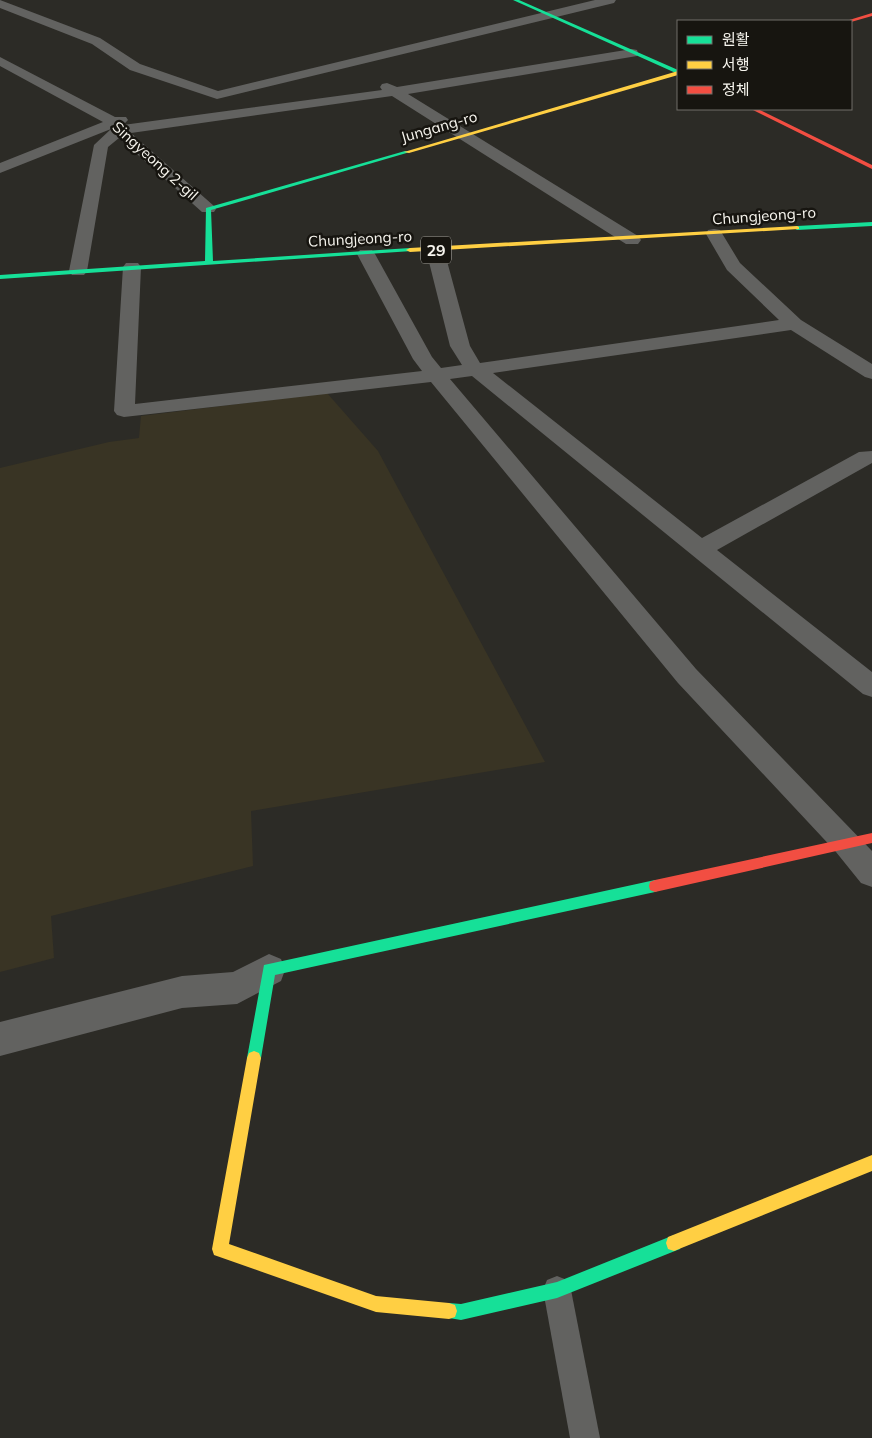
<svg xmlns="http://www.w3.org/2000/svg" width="872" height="1438" font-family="Mulish,'Noto Sans KR',sans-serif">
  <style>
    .built { fill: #393424 }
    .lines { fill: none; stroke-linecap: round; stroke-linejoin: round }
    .lane { fill: #626260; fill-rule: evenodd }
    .street { fill: #626260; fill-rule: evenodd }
    .fast { fill: #16e098; fill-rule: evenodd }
    .slow { fill: #ffcf43; fill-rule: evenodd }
    .jam { fill: #f24e42; fill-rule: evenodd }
    .labels { text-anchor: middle; stroke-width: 5; stroke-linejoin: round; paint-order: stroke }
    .far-street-label { font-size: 15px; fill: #f7f5ee; stroke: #171510 }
    .shield { fill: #171510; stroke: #b4b2ab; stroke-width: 1 }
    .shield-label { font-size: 16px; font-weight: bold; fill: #f7f5ee }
  </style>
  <rect width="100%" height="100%" fill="#2c2b26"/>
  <!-- built -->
  <path class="built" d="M 327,393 L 378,451 L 545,762 L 251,811 L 253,866 L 51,916 L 54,958 L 0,972 L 0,468 L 109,442 L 139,438 L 141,416 Z"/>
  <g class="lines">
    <!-- lane -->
    <path class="lane" d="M 557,1276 L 567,1280 L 571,1290 L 600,1438 L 570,1438 L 543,1290 L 547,1280 Z"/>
    <!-- street -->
    <path class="street" d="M 0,0 L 100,38 L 140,64 L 218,91 L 595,0 L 616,0 L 614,3 L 217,99 L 130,70 L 92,44 L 0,8 Z
      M 632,49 L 637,50 L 638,53 L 637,56 L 408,94 L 638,236 L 641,240 L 638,244 L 626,244 L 392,96 L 131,133 L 214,206 L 216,209 L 214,212 L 202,212 L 119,138 L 108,147 L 87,271 L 84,275 L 72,275 L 69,271 L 94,145 L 111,129 L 0,173 L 0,163 L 103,122 L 0,66 L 0,57 L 115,117 L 126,117 L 128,120 L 123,125 L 382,90 L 380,87 L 382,84 L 387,83 L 397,87 Z
      M 714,229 L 720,230 L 740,263 L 801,320 L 872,364 L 872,379 L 865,377 L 791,330 L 493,373 L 702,538 L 859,452 L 872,451 L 872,463 L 717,550 L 872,672 L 872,697 L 863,694 L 472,376 L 450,379 L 696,669 L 872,851 L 872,887 L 861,883 L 836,852 L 678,683 L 431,382 L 124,417 L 117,415 L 114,411 L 123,267 L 126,263 L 138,263 L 141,267 L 135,404 L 422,371 L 413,359 L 357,254 L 360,250 L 372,250 L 375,254 L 432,357 L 441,368 L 462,365 L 450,346 L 426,250 L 429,246 L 441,246 L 444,250 L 470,346 L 480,363 L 779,320 L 727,270 L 706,234 L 708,230 Z
      M 269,954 L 281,959 L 285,970 L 281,981 L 237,1004 L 182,1008 L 0,1056 L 0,1022 L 182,976 L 233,972 Z"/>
    <!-- fast -->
    <path class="fast" d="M 513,0 L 519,0 L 678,70 L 678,74 Z
      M 405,151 L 410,152 L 211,210 L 213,261 L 410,248 L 414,250 L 412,251 L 0,279 L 0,275 L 205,261 L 206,208 Z
      M 872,222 L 872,226 L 797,230 L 794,228 L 797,226 Z
      M 655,880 L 660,882 L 661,886 L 660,890 L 655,892 L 275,975 L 261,1058 L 259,1063 L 254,1065 L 249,1063 L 247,1058 L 264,965 Z
      M 674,1235 L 680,1237 L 682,1243 L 680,1249 L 557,1298 L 461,1320 L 443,1317 L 441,1311 L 443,1305 L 449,1303 L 461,1304 L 557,1282 Z"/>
    <!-- slow -->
    <path class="slow" d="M 678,71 L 678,75 L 409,153 L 404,152 Z
      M 797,226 L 799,227 L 799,229 L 410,252 L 406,250 L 410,248 Z
      M 254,1051 L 259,1053 L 261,1058 L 229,1244 L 376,1296 L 449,1303 L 455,1305 L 457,1311 L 455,1317 L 449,1319 L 376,1312 L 214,1255 L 212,1249 L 247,1058 L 249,1053 Z
      M 872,1155 L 872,1171 L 674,1251 L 668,1249 L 666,1243 L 668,1237 Z"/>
    <!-- jam -->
    <path class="jam" d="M 872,13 L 872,16 L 851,22 L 846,21 Z
      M 751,109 L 758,109 L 872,165 L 872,169 Z
      M 872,833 L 872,843 L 655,892 L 650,890 L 649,886 L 650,882 L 655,880 Z"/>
  </g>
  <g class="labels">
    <!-- far-street labels -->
    <g class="far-street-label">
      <text transform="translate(439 127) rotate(-16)" y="5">Jungang-ro</text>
      <text transform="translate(155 161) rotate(42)" y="5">Singyeong 2-gil</text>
      <text transform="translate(764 216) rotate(-4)" y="5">Chungjeong-ro</text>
      <text transform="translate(360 239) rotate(-3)" y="5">Chungjeong-ro</text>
    </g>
    <!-- shield labels -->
    <rect class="shield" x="421" y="236.5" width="30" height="27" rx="4"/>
    <g class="shield-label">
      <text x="436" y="256">29</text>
    </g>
  </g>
  <!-- legend -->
  <rect x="677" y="20" width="175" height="90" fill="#171510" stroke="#716f69"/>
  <rect x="687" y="36" width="25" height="8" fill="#16e098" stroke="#716f69"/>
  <text x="722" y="45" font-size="15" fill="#f7f5ee">원활</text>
  <rect x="687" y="61" width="25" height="8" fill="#ffcf43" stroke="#716f69"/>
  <text x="722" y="70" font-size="15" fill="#f7f5ee">서행</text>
  <rect x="687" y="86" width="25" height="8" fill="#f24e42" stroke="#716f69"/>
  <text x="722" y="95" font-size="15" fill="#f7f5ee">정체</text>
</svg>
